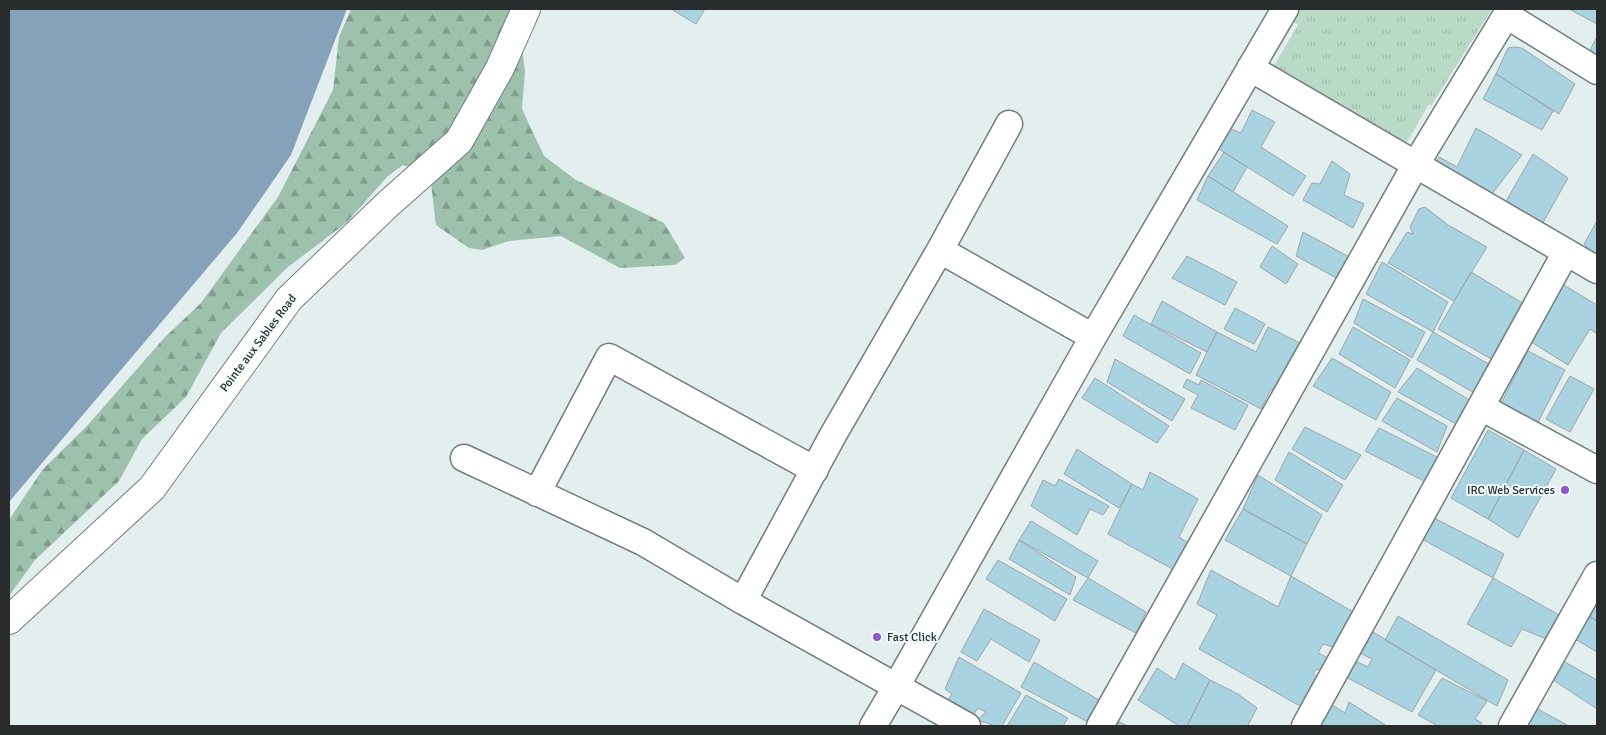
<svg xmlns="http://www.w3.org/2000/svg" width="1606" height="735" font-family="Signika,sans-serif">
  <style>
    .forest { fill: url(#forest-firs) }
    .park { fill: url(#park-tufts) }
    .water { fill: #85a2ba }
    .building { fill: #aad3e2; stroke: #9ca6a9 }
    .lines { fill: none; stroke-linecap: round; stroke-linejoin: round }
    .minor-casing { stroke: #737d7d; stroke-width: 29 }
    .secondary-casing { stroke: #737d7d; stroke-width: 30 }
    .minor { stroke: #fff; stroke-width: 26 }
    .secondary { stroke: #fff; stroke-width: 28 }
    .poi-dot { fill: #8f55cc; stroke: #f0fbfc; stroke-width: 2 }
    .labels { text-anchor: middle; stroke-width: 4; stroke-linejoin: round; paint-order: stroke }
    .street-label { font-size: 12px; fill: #282c2d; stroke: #f0fbfc }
    .poi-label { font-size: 12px; fill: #282c2d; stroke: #f0fbfc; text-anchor: end }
  </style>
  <defs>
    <pattern id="forest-firs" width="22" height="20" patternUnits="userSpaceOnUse" patternTransform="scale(1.25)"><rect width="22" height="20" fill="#9dc1ad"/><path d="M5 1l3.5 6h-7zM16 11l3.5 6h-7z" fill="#809d8d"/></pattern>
    <pattern id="park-tufts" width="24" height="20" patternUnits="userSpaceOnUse" patternTransform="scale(1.25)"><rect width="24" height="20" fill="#badac8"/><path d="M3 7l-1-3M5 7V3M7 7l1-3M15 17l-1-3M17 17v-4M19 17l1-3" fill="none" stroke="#a0bbac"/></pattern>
  </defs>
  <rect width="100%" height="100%" fill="#e3eeef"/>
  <!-- forest -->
  <path class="forest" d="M 351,9 L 517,9 L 525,71 L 522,109 L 544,156 L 576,180 L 664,223 L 685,258 L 675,265 L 620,268 L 561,236 L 509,241 L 482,250 L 469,248 L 436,225 L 430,175 L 403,165 L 388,176 L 346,223 L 288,267 L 221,333 L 186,397 L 142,439 L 119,481 L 35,560 L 9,596 L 9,520 L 43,469 L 86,427 L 165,337 L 201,303 L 278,197 L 333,90 L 339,37 Z"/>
  <!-- park -->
  <path class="park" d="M 1293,9 L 1492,9 L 1431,106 L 1429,104 L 1401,152 L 1269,74 L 1298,25 L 1288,18 Z"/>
  <!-- water -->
  <path class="water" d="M 9,9 L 347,9 L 291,155 L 237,233 L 9,502 Z"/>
  <!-- building -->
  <path class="building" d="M 671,9 L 705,9 L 696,24 Z
    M 1569,9 L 1597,9 L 1597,24 Z
    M 1597,37 L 1597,62 L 1589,58 L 1591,48 Z
    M 1515,47 L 1522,48 L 1575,84 L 1559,114 L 1496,74 L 1508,48 Z
    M 1496,74 L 1553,111 L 1542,130 L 1483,99 Z
    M 1252,110 L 1275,122 L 1261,147 L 1306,176 L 1293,196 L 1214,146 L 1223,126 L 1241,133 Z
    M 1476,128 L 1522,155 L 1488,199 L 1434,166 L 1439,157 L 1457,167 Z
    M 1224,152 L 1247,167 L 1233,192 L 1208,176 Z
    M 1533,154 L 1568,178 L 1541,226 L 1505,203 Z
    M 1332,161 L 1350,174 L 1344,195 L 1364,204 L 1353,228 L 1303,200 L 1312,183 L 1320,184 Z
    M 1208,176 L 1288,226 L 1277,244 L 1197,200 Z
    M 1425,207 L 1448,225 L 1487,247 L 1454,301 L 1388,263 L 1407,232 L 1413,234 L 1410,227 L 1419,209 Z
    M 1597,221 L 1597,258 L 1584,244 Z
    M 1303,232 L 1353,259 L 1342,281 L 1296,256 Z
    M 1272,246 L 1298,264 L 1286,284 L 1260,267 Z
    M 1187,256 L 1237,282 L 1225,305 L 1172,278 Z
    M 1382,262 L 1448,302 L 1433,332 L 1366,294 Z
    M 1471,272 L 1529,307 L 1502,365 L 1438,329 Z
    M 1562,284 L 1597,305 L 1597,334 L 1590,329 L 1568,365 L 1528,340 Z
    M 1363,299 L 1425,332 L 1412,358 L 1354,323 Z
    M 1162,301 L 1217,332 L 1207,352 L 1151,324 Z
    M 1235,308 L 1265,324 L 1254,344 L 1224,329 Z
    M 1134,315 L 1201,353 L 1190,374 L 1123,336 Z
    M 1268,327 L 1302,344 L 1277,391 L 1271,389 L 1261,409 L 1196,375 L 1217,332 L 1256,352 Z
    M 1353,327 L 1410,360 L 1395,388 L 1339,354 Z
    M 1433,332 L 1499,370 L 1483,398 L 1417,360 Z
    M 1528,351 L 1565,370 L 1535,428 L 1498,409 Z
    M 1332,358 L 1391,392 L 1376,420 L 1313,386 Z
    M 1115,359 L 1185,399 L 1172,421 L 1107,382 Z
    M 1417,368 L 1471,401 L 1458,425 L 1398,392 Z
    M 1570,376 L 1594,389 L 1570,432 L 1546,419 Z
    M 1095,378 L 1169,426 L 1157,443 L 1082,398 Z
    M 1187,379 L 1199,385 L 1201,380 L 1248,405 L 1235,430 L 1191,408 L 1198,395 L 1183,387 Z
    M 1397,398 L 1447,426 L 1437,452 L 1382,421 Z
    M 1305,427 L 1361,455 L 1345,480 L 1292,449 Z
    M 1379,428 L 1439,458 L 1426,482 L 1365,451 Z
    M 1488,430 L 1524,450 L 1488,519 L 1451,498 Z
    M 1077,449 L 1132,484 L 1119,508 L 1064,474 Z
    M 1524,450 L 1556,469 L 1518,538 L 1488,519 Z
    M 1289,452 L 1343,485 L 1327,512 L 1275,480 Z
    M 1150,472 L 1198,499 L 1179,537 L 1193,546 L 1178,572 L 1108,534 L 1132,484 L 1143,490 Z
    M 1258,475 L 1322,515 L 1307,544 L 1243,509 Z
    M 1059,479 L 1109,506 L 1103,515 L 1090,509 L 1077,535 L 1031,506 L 1043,480 L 1055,486 Z
    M 1243,509 L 1307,544 L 1291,576 L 1225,540 Z
    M 1434,518 L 1504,554 L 1493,578 L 1422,539 Z
    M 1031,521 L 1098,561 L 1088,578 L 1019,540 Z
    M 1019,540 L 1076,577 L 1070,595 L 1009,559 Z
    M 998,560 L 1067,599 L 1055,621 L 986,579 Z
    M 1211,570 L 1278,607 L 1291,576 L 1362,617 L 1337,648 L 1323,644 L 1318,653 L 1330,659 L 1323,671 L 1317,669 L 1313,674 L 1322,680 L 1307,710 L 1199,649 L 1217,615 L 1197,604 Z
    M 1088,578 L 1146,612 L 1136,633 L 1073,600 Z
    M 1493,578 L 1561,616 L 1546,639 L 1522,629 L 1511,647 L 1467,624 Z
    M 1597,603 L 1597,621 L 1590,617 Z
    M 984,609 L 1040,640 L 1029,662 L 991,639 L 977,661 L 961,652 Z
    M 1398,616 L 1508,680 L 1497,706 L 1385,640 Z
    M 1590,617 L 1597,621 L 1597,652 L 1575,639 Z
    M 1368,629 L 1436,670 L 1412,712 L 1346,677 L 1353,660 L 1368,667 L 1372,659 L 1354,650 Z
    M 959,657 L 1021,693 L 1002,726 L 996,726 L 977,720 L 986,712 L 978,708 L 971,718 L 943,707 L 952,694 L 945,689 Z
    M 1563,661 L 1597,680 L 1597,709 L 1553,680 Z
    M 1034,662 L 1104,703 L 1090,723 L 1021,687 Z
    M 1183,663 L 1210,680 L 1187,726 L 1179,726 L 1138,700 L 1157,668 L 1175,680 Z
    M 1442,678 L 1487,701 L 1475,719 L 1482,723 L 1480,726 L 1438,726 L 1418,715 Z
    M 1210,680 L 1238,694 L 1257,708 L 1248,725 L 1250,726 L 1187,726 Z
    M 1026,695 L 1068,718 L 1063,726 L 1007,726 Z
    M 1349,702 L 1387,726 L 1323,726 L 1319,724 L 1332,705 L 1345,713 Z
    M 1534,707 L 1569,726 L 1525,726 Z
    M 1119,722 L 1128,726 L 1117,726 Z"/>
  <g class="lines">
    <!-- minor casing -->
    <g class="minor-casing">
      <path id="minor" d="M 1506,15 L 1597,71
        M 1250,68 L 1597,270
        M 940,250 L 1093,337
        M 1481,407 L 1597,470
        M 464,458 L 643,542 L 743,601 L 967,726
        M 537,493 L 609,357 L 815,470
        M 743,601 L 833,435 L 940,250 L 1009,124
        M 873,726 L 896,687 L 1093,337 L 1285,9
        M 1100,726 L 1416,164 L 1510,9
        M 1305,726 L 1566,252
        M 1512,726 L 1597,575"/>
    </g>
    <!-- secondary casing -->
    <g class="secondary-casing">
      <path id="secondary" d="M 9,620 L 152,488 L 289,299 L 388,204 L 459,141 L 500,68 L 526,9"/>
    </g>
    <!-- minor -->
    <use href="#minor" class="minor"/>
    <!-- secondary -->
    <use href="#secondary" class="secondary"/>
  </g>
  <!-- markers -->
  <g class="poi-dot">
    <circle cx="1565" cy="490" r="5"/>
    <circle cx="877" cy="637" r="5"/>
  </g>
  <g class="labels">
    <!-- street labels -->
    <g class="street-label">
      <text transform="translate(258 343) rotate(-53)" y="4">Pointe aux Sables Road</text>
    </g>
    <!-- poi labels -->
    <g class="poi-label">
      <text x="1555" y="494">IRC Web Services</text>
      <text x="887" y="641" text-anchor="start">Fast Click</text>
    </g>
  </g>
  <!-- border -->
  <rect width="1606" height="735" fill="none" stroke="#282c2d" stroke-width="20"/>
</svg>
